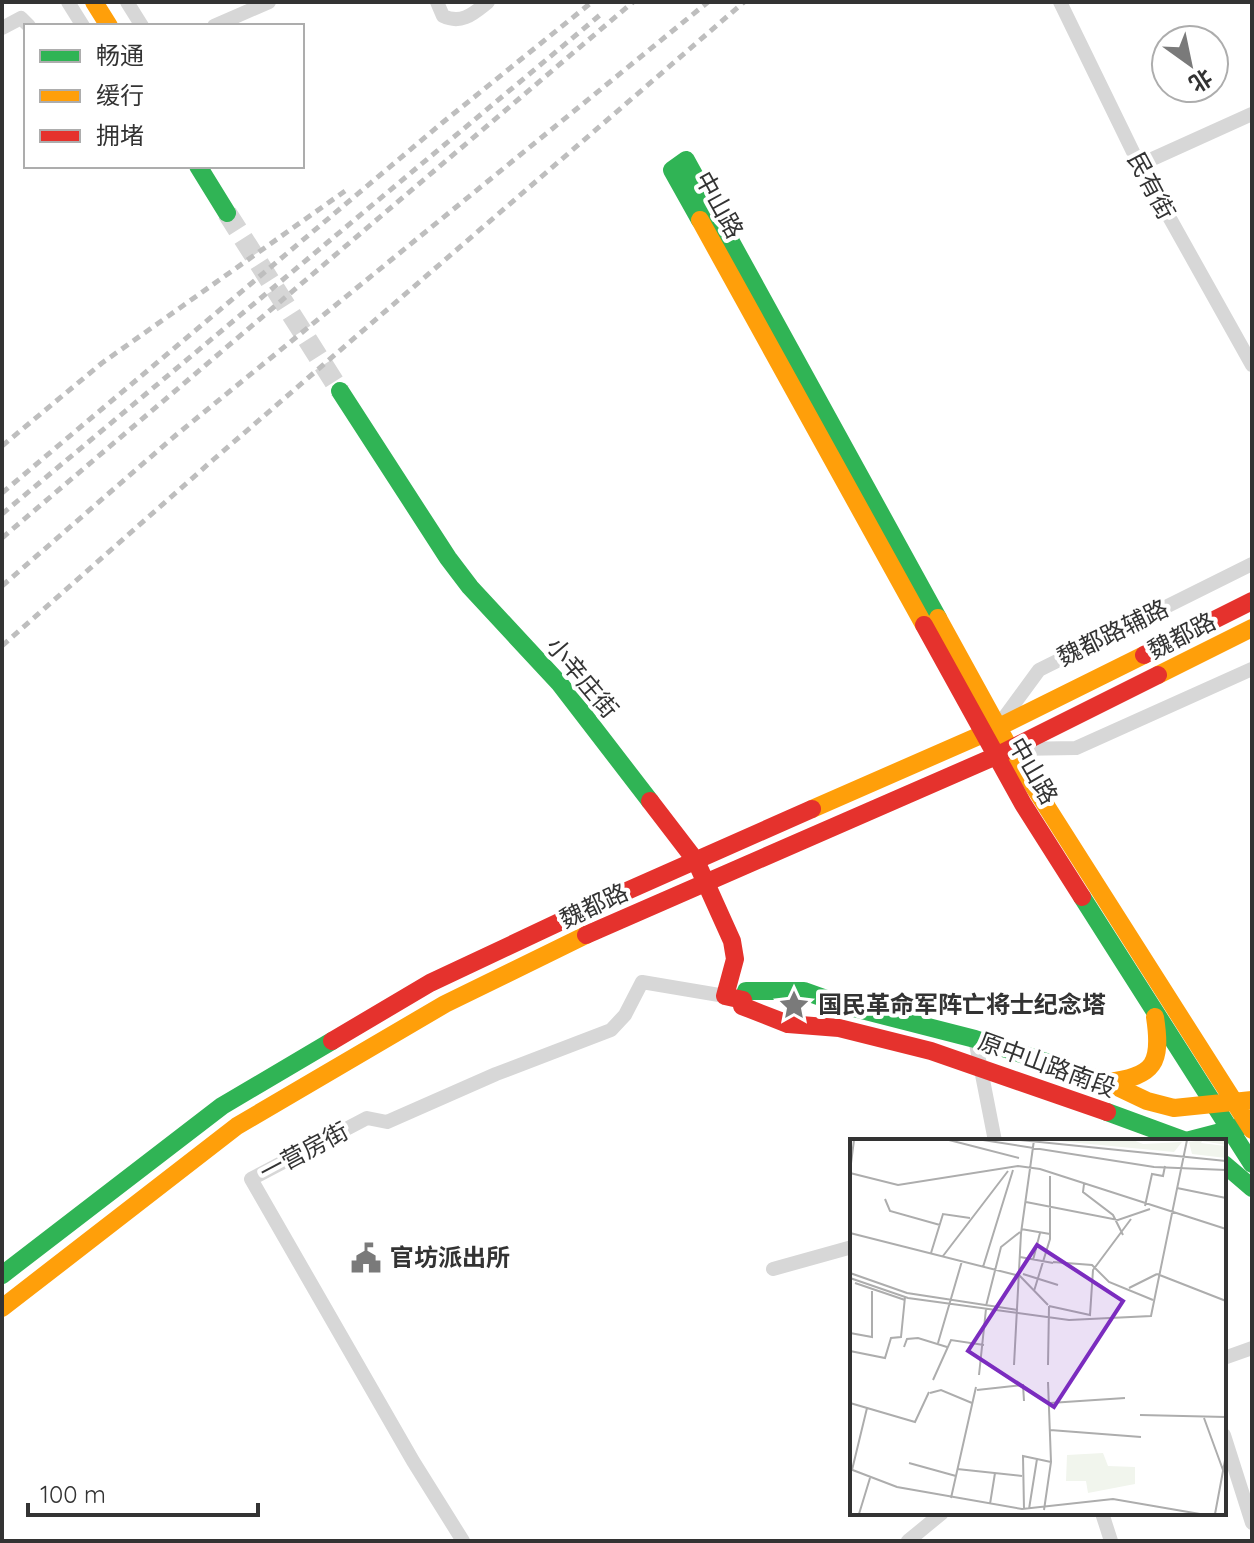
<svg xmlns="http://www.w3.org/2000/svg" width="1254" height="1543" font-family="Quicksand,'Noto Sans SC',sans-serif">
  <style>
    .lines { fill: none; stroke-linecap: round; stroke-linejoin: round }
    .secondary-tunnel { stroke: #d6d6d6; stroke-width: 20; stroke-dasharray: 20 10; stroke-linecap: butt }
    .street { stroke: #d7d7d7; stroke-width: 14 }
    .fast { stroke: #30b455; stroke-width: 18 }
    .slow { stroke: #ff9f0a; stroke-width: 18 }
    .jam { stroke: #e5322d; stroke-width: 18 }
    .rail { stroke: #bebebe; stroke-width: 5; stroke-dasharray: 8 6; stroke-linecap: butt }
    .labels { text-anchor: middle; stroke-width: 8; stroke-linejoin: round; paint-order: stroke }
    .street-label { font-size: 24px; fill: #333; stroke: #fff }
    .poi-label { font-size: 24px; font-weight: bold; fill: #333; stroke: #fff; text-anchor: start }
    .inset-road { fill: none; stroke: #adadad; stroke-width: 2 }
    .view { fill: #7b2cbf; fill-opacity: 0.15; stroke: #7b2cbf; stroke-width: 4 }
    .inset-edge { fill: none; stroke: #333; stroke-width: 4 }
  </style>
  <rect width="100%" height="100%" fill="#fff"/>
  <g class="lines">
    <!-- secondary-tunnel -->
    <path class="secondary-tunnel" d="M 227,213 L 340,391"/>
    <!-- street -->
    <path class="street" d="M 68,2 L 83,26
      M 127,2 L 142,26
      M 437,2 L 443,16 C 462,25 474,13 488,2
      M 1060,2 L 1135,156 L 1252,365
      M 214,26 L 269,2
      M 2,28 L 21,18 L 29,26
      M 1139,165 L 1252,114
      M 998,726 L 1039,670 L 1252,564
      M 1014,749 L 1076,748 L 1252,669
      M 975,1039 L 995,1141
      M 773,1269 L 852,1247
      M 1224,1358 L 1252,1348
      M 1224,1435 L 1252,1523
      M 1102,1513 L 1111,1541
      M 463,1541 L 413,1461 L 251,1179 L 367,1118 L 387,1122 L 496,1074 L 611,1030 L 625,1015 L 642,982 L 725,996
      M 908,1541 L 942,1513"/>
    <!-- fast -->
    <path class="fast" d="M 198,166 L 227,213
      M 700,220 L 672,170 L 686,160 L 938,618
      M 340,391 L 448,558 L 470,587 L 560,684 L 650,801
      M 1082,897 L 1252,1164
      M 743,1000 L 746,991 L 804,991 L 846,1006 L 975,1039 L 1074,1071
      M 1107,1112 L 1186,1141 L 1240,1127
      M 1224,1164 L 1252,1188
      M 2,1275 L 222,1106 L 332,1041"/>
    <!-- slow -->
    <path class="slow" d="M 94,2 L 109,26
      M 700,220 L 924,625
      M 938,618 L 1010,749 L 1252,1130
      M 1158,675 L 1252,628
      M 812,809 L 997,728 L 1144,655
      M 1074,1071 L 1107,1082 L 1147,1101 L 1174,1108 L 1252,1100
      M 1108,1082 C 1155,1076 1162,1063 1155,1017
      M 2,1308 L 237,1126 L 445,1004 L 586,935"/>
    <!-- jam -->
    <path class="jam" d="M 924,625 L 1023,804 L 1082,897
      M 1144,655 L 1252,601
      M 650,801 L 696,861 L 732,941 L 735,959 L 725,996 L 743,1000
      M 586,935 L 996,756 L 1158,675
      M 743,1000 L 742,1006 L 788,1024 L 839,1028 L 931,1051 L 1107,1112
      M 332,1041 L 430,983 L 602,902 L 812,809"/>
    <!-- rail -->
    <path class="rail" d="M 2,446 L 102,363 L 345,191
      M 2,493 L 442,123 L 592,2
      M 2,514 L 600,15
      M 2,538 L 633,2
      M 2,586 L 176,435 L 708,2
      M 2,646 L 214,459 L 744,2"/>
  </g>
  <!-- icons -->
  <defs>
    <g id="sight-bare" transform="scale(2.4)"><path d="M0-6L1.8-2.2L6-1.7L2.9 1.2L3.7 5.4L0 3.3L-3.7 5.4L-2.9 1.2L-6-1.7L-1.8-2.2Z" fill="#7a7a7a" stroke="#fff" stroke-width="2.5" paint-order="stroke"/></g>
    <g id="civic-bare" transform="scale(2.4)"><path d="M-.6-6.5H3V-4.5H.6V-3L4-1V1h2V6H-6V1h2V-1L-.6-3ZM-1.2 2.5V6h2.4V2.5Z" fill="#7a7a7a" stroke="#fff" stroke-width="2.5" paint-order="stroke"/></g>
  </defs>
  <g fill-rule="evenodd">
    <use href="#sight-bare" x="794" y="1005"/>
    <use href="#civic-bare" x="366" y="1258"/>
  </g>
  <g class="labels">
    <!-- street labels -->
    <g class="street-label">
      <text transform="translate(1151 186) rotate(62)" y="8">民有街</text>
      <text transform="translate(719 205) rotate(61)" y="8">中山路</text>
      <text transform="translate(1113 633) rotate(-26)" y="8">魏都路辅路</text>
      <text transform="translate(1182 636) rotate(-27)" y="8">魏都路</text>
      <text transform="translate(582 678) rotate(50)" y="8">小辛庄街</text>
      <text transform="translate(1033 771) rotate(60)" y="8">中山路</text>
      <text transform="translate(594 906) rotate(-25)" y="8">魏都路</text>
      <text transform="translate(1047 1065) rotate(20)" y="8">原中山路南段</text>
      <text transform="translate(304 1152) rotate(-28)" y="8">一营房街</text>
    </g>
    <!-- poi labels -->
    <g class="poi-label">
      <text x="818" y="1013">国民革命军阵亡将士纪念塔</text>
      <text x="390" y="1266">官坊派出所</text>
    </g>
  </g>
  <!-- overview -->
  <g transform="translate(850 1139)">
    <rect width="376" height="376" fill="#fff"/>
    <path d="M 198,1 L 283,1 L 293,5 L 332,3 L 324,13 ZM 340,1 L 376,1 L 376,6 L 352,2 L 351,4 L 376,7 L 376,19 L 342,15 L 339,3 L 346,2 ZM 253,314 L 258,327 L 285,328 L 285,345 L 238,354 L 236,342 L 216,342 L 217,316 Z" fill="#f1f5ed"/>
    <path class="inset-road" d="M 99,1 L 169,19M 133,1 L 304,28 L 376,31M 170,1 L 376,22M 0,32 L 4,1M 0,34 L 48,46 L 168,27 L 190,30 L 376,90M 234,45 L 233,53 L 263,76 L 273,96M 327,49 L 376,59M 35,60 L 40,72 L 90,86M 176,63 L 268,81 L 300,70M 295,67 L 302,35 L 313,37 L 315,27M 171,90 L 200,95M 0,94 L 166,136M 81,114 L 93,75 L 120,79M 93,117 L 158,32M 170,118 L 203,124M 183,121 L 190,94M 203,123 L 242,126 L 259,143 L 303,161M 133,128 L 163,31M 0,134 L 57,154 L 168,171M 168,135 L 198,166M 173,135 L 208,146M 307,135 L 376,162M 0,139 L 58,159 L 219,181 L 301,177 L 337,1M 5,144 L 55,161M 279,149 L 307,135M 184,152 L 200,100 L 200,37M 136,167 L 151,108 L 170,93M 199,167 L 240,176 L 243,131 L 281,80M 0,194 L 22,198 L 22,152M 88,204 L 112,122M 54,208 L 57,200 L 68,199 L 97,208M 0,212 L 35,219 L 41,199 L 51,198 L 55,158M 164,226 L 171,94 L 184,1M 198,226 L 199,167M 129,236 L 136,170M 83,241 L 101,201 L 134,206M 127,251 L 173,246 L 174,262M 80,254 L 91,251 L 122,264M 0,264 L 65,283 L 79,253M 200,264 L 275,259M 290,276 L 376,278M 354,279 L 373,331M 200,291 L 291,298M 59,324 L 106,337M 0,330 L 47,348 L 172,370 L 263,360 L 350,375M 107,330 L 172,337M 2,331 L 17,269M 101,359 L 126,248M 140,365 L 145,334M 174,370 L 173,317 L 201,323M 179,370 L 187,320M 194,371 L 201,323 L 198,243M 9,375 L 20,339M 365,375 L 376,316"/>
    <path class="view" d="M 187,106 L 273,162 L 204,268 L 118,212 Z"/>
    <rect width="376" height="376" class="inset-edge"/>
  </g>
  <!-- border -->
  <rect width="1254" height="1543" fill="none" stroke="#333333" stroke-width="8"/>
  <!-- legend -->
  <rect x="24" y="24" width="280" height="144" fill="#ffffff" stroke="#adadad" stroke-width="2"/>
  <rect x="40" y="50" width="40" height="12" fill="#30b455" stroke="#adadad" stroke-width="2"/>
  <text x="96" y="64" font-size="24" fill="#333333">畅通</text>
  <rect x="40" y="90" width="40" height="12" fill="#ff9f0a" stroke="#adadad" stroke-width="2"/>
  <text x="96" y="104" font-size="24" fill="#333333">缓行</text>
  <rect x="40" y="130" width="40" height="12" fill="#e5322d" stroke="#adadad" stroke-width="2"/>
  <text x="96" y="144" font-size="24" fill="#333333">拥堵</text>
  <!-- north arrow -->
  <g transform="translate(1190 64) rotate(147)"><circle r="38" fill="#ffffff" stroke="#adadad" stroke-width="2"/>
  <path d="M0-6L14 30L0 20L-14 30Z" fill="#7a7a7a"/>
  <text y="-12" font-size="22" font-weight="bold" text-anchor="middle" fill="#333333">北</text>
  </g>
  <!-- scale -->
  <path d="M28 1503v12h230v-12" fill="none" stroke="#333333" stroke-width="4"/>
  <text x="40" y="1503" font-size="24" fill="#333333" stroke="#ffffff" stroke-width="6" paint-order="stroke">100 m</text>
</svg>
